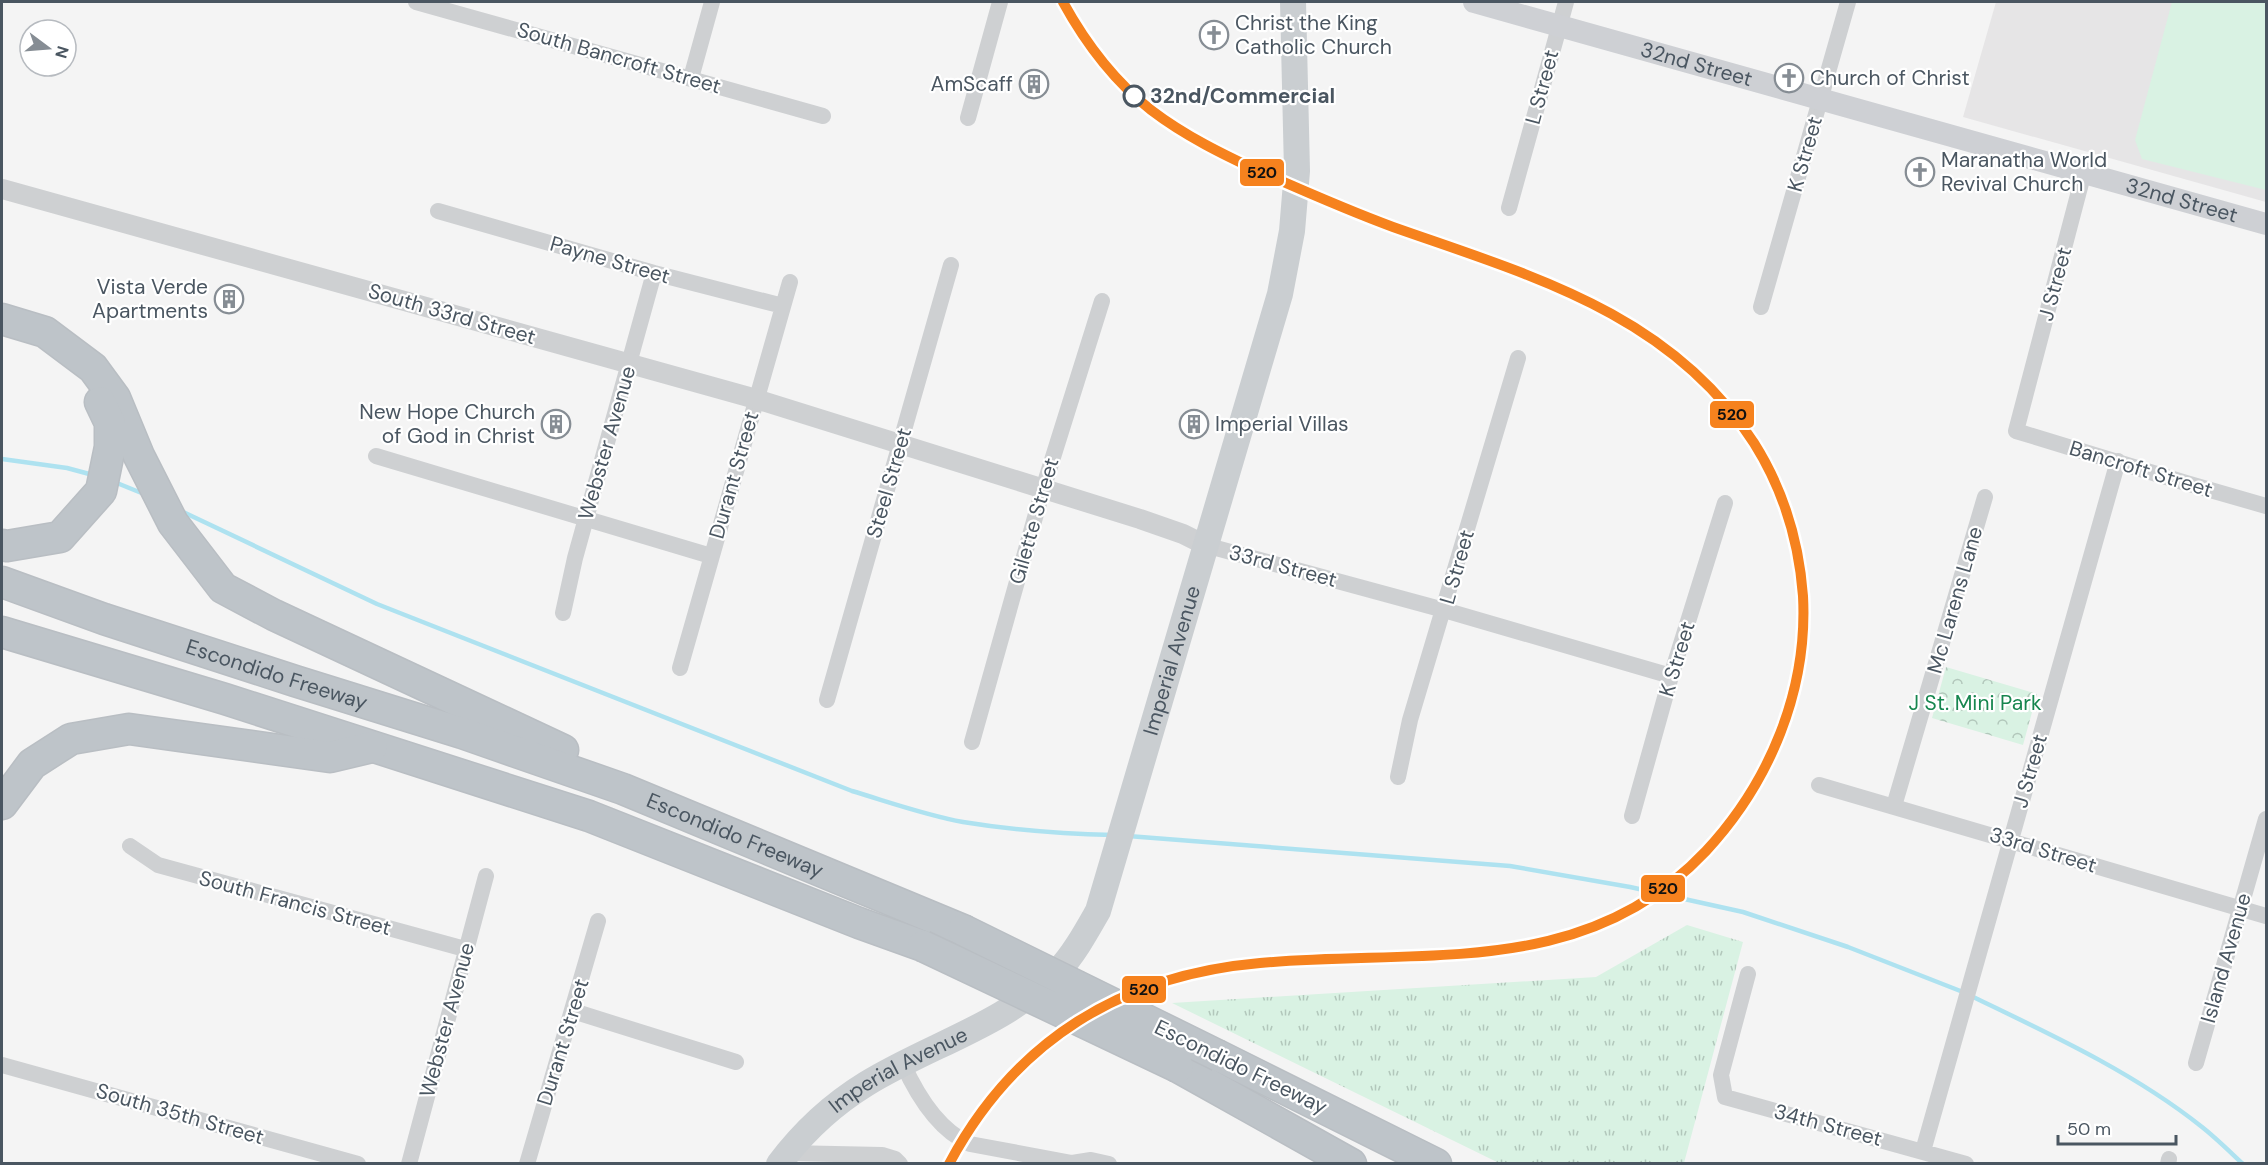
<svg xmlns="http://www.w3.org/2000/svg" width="2268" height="1165" font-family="'DM Sans',sans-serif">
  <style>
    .education { fill: #e6e5e6 }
    .grass { fill: url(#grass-tufts) }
    .park { fill: url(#park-crowns) }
    .pitch { fill: #d9f2e3 }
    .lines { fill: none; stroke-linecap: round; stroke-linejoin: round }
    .stream { stroke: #aee2f0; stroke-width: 4.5 }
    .motorway-casing { stroke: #b9bec3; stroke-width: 33 }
    .minor { stroke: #ced0d2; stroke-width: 16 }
    .tertiary { stroke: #ced0d2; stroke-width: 20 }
    .secondary { stroke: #ced0d4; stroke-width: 22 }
    .primary { stroke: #caced1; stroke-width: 26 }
    .motorway { stroke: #bec4c9; stroke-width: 30 }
    .motorway-bridge-casing { stroke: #b9bec3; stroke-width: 33; stroke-linecap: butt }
    .motorway-bridge { stroke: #bec4c9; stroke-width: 30 }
    .rail-1-casing { stroke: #fff; stroke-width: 15 }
    .rail-1 { stroke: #f6821e; stroke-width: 10 }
    .stop-dot { fill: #fff; stroke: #4a5661; stroke-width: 3 }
    .labels { text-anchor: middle; stroke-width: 4.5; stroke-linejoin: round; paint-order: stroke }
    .poi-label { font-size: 21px; fill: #4a5661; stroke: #fff; text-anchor: start }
    .street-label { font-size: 21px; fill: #4a5661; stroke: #fff }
    .stop-label { font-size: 21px; font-weight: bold; fill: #4a5661; stroke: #fff; text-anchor: start }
    .park-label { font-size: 21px; fill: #17864f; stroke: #fff }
    .line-badge { stroke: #fff; stroke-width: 2 }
    .pale-badge-label { font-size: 16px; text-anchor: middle; font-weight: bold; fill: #111 }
  </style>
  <defs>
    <pattern id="grass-tufts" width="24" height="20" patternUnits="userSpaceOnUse" patternTransform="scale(1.5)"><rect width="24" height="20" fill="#d9f2e3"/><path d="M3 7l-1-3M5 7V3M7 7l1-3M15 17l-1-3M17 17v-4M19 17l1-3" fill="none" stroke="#b2c7bb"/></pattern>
    <pattern id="park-crowns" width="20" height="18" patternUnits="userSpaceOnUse" patternTransform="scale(1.5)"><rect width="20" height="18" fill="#d9f2e3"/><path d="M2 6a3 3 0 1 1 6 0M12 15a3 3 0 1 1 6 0" fill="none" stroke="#b2c7bb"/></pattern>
  </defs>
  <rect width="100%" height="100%" fill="#f4f4f4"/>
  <!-- education -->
  <path class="education" d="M 1996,2 L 2266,2 L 2266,202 L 1963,117 Z"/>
  <!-- grass -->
  <path class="grass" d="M 1687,925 L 1743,942 L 1684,1163 L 1499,1163 L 1172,1003 L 1596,977 Z"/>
  <!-- park -->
  <path class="park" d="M 1946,667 L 2037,694 L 2023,745 L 1932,718 Z"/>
  <!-- pitch -->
  <path class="pitch" d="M 2172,2 L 2266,2 L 2266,190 L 2142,159 L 2135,140 Z"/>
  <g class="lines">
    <!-- stream -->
    <path class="stream" d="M 2,459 L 67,468 L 93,475
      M 112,481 L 144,494
      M 181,511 L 377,604 L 852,791 C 889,802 925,815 963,822 C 1012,830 1063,834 1113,835
      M 1128,836 L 1510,866 L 1630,887 L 1743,912 L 1848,947 L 1963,992
      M 1971,996 C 2050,1034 2133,1072 2202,1127 C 2216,1138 2229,1151 2243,1164"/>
    <!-- motorway casing -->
    <g class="motorway-casing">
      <g id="motorway">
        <path d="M 2,319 L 45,332 L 93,368 L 115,398 L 139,456 L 173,523 L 223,588 L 274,615 L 563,750"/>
        <path d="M 2,545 L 7,546 L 60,537 L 101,491 L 110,447 L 110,423 L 100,402"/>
        <path id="s3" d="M 2,582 L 104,619 L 295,681 L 462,733 L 623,789 L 963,930"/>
        <path d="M 2,632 L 225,699 L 589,816 L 859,923 L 923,946"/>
        <path d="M 2,804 L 32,764 L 71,739 L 129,729 L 330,757 L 372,747"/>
        <path d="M 1219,1056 L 1436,1164"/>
        <path d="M 1178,1067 L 1351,1164"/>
      </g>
    </g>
    <!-- minor -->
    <path class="minor" d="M 416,2 L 823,116
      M 691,78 L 712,2
      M 968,118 L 1000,2
      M 2084,172 L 2016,431 L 2186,483 L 2266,506
      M 1509,208 L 1566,2
      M 438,211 L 654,273 L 783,306
      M 1761,307 L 1848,2
      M 376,456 L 711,556
      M 1205,545 L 1444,610 L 1671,676
      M 563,613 L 575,558 L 654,273
      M 680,668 L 790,282
      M 827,700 L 951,265
      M 972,742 L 1043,489 L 1102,301
      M 1398,777 L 1410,720 L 1518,358
      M 1819,785 L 2266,916
      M 1894,806 L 1985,497
      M 1632,816 L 1671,676 L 1725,503
      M 130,846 L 158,865 L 465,949
      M 1748,974 L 1721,1075 L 1725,1097 L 1966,1164
      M 573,1011 L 736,1062
      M 2196,1063 L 2266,819
      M 903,1064 C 917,1095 938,1130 970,1144 L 1072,1163 L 1091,1160 L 1109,1164
      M 2,1065 L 358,1164
      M 1923,1151 L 2118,461
      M 788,1153 L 882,1155 L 895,1159 L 900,1164
      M 409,1164 L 486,876
      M 527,1164 L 598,921
      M 2168,1164 L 2169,1159"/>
    <!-- tertiary -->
    <path class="tertiary" d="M 2,189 L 756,399 L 1140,519 L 1183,534 L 1205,545"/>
    <!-- secondary -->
    <path class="secondary" id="s1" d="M 1474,2 L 2266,224"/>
    <!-- primary -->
    <path class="primary" id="s2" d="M 779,1164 C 803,1132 832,1105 866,1084 C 929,1045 1005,1025 1058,971 C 1074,954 1086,932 1098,911 L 1280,294 L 1292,231 L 1297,171 L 1293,2"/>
    <!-- motorway -->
    <use href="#motorway" class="motorway"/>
    <!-- motorway-bridge casing -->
    <g class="motorway-bridge-casing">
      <path id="motorway-bridge" d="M 963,930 L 1219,1056
        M 923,946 L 1178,1067"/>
    </g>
    <!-- motorway-bridge -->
    <use href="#motorway-bridge" class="motorway-bridge"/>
    <!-- rail-1 casing -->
    <g class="rail-1-casing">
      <path id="rail-1" d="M 949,1164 C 1015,1040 1122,975 1260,963 C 1420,948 1584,981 1706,851 C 1770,782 1808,690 1803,596 C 1799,542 1783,489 1754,443 C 1671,313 1529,275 1393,227 C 1349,211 1306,192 1263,173 C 1224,155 1185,136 1151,110 C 1113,80 1086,44 1063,2"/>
    </g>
    <!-- rail-1 -->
    <use href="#rail-1" class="rail-1"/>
  </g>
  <!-- icons -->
  <defs>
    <g id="church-ring" transform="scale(1.5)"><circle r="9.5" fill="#fff" stroke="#868d94" stroke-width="1.5"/><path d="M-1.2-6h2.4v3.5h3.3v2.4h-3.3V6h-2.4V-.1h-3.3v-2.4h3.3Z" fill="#868d94"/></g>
    <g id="building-ring" transform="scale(1.5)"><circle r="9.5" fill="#fff" stroke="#868d94" stroke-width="1.5"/><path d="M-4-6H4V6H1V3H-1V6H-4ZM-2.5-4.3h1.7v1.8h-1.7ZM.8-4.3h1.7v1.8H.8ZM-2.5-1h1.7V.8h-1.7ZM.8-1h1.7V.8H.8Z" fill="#868d94"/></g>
  </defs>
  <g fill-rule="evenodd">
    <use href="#church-ring" x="1214" y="35"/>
    <use href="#church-ring" x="1789" y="78"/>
    <use href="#building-ring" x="1034" y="84"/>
    <use href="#church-ring" x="1920" y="172"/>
    <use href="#building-ring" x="229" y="299"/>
    <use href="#building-ring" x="556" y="424"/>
    <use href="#building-ring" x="1194" y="424"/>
  </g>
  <!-- markers -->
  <circle class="stop-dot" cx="1134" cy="96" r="10"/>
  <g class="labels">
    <!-- poi labels -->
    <g class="poi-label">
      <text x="1235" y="30">Christ the King<tspan x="1235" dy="24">Catholic Church</tspan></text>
      <text x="1810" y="85">Church of Christ</text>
      <text x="1013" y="91" text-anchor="end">AmScaff</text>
      <text x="1941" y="167">Maranatha World<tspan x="1941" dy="24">Revival Church</tspan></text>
      <text x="208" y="294" text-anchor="end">Vista Verde<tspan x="208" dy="24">Apartments</tspan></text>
      <text x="535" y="419" text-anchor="end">New Hope Church<tspan x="535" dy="24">of God in Christ</tspan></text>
      <text x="1215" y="431">Imperial Villas</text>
    </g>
    <!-- street labels -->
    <g class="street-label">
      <text transform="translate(619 58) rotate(16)" y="7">South Bancroft Street</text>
      <text dy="7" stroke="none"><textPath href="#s1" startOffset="231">32nd Street</textPath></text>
      <text transform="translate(1542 87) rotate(-75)" y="7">L Street</text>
      <text transform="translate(1805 154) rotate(-74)" y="7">K Street</text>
      <text dy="7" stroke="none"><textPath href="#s1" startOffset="735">32nd Street</textPath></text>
      <text transform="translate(610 260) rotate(16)" y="7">Payne Street</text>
      <text transform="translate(2055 284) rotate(-75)" y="7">J Street</text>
      <text transform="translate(452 314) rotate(16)" y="7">South 33rd Street</text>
      <text transform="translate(607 443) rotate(-74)" y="7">Webster Avenue</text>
      <text transform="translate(2141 469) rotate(17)" y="7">Bancroft Street</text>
      <text transform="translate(734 475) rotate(-74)" y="7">Durant Street</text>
      <text transform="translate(889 483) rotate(-74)" y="7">Steel Street</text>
      <text transform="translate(1034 521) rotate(-74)" y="7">Gilette Street</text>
      <text transform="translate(1283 566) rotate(15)" y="7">33rd Street</text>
      <text transform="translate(1457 567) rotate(-74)" y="7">L Street</text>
      <text transform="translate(1955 600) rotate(-74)" y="7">Mc Larens Lane</text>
      <text transform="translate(1677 659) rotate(-73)" y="7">K Street</text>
      <text dy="7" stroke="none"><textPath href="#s2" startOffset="676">Imperial Avenue</textPath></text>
      <text dy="7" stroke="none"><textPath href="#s3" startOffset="290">Escondido Freeway</textPath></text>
      <text transform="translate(2030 771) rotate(-74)" y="7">J Street</text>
      <text dy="7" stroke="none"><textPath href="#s3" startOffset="776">Escondido Freeway</textPath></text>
      <text transform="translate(2043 850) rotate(17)" y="7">33rd Street</text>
      <text transform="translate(295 903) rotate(15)" y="7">South Francis Street</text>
      <text transform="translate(2226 958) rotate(-74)" y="7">Island Avenue</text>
      <text transform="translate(447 1020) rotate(-75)" y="7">Webster Avenue</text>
      <text transform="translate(563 1042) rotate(-73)" y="7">Durant Street</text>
      <text transform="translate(1241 1067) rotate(26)" y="7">Escondido Freeway</text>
      <text dy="7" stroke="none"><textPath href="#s2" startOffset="154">Imperial Avenue</textPath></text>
      <text transform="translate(180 1114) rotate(16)" y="7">South 35th Street</text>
      <text transform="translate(1828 1125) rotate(15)" y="7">34th Street</text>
    </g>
    <!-- stop labels -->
    <g class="stop-label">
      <text x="1150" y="103">32nd/Commercial</text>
    </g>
    <!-- park labels -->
    <g class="park-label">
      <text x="1975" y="710">J St. Mini Park</text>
    </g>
  </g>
  <g class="line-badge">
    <rect x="1239" y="158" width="46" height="29" rx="6" fill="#f6821e"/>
    <rect x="1709" y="400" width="46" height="29" rx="6" fill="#f6821e"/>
    <rect x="1640" y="874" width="46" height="29" rx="6" fill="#f6821e"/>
    <rect x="1121" y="975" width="46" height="29" rx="6" fill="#f6821e"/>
  </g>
  <g class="pale-badge-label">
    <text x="1262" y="178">520</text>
    <text x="1732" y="420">520</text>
    <text x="1663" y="894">520</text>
    <text x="1144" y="995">520</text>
  </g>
  <!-- border -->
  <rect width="2268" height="1165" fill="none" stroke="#4a5661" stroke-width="6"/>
  <!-- north arrow -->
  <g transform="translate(48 48) rotate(106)"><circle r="28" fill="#ffffff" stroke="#b7bbc0" stroke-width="1.5"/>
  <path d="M0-4.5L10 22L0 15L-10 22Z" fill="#868d94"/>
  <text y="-9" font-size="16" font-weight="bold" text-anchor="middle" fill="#4a5661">N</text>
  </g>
  <!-- scale -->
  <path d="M2058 1135v9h118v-9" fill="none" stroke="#4a5661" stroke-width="3"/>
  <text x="2067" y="1135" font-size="18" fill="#4a5661" stroke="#ffffff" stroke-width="4.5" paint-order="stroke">50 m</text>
</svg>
